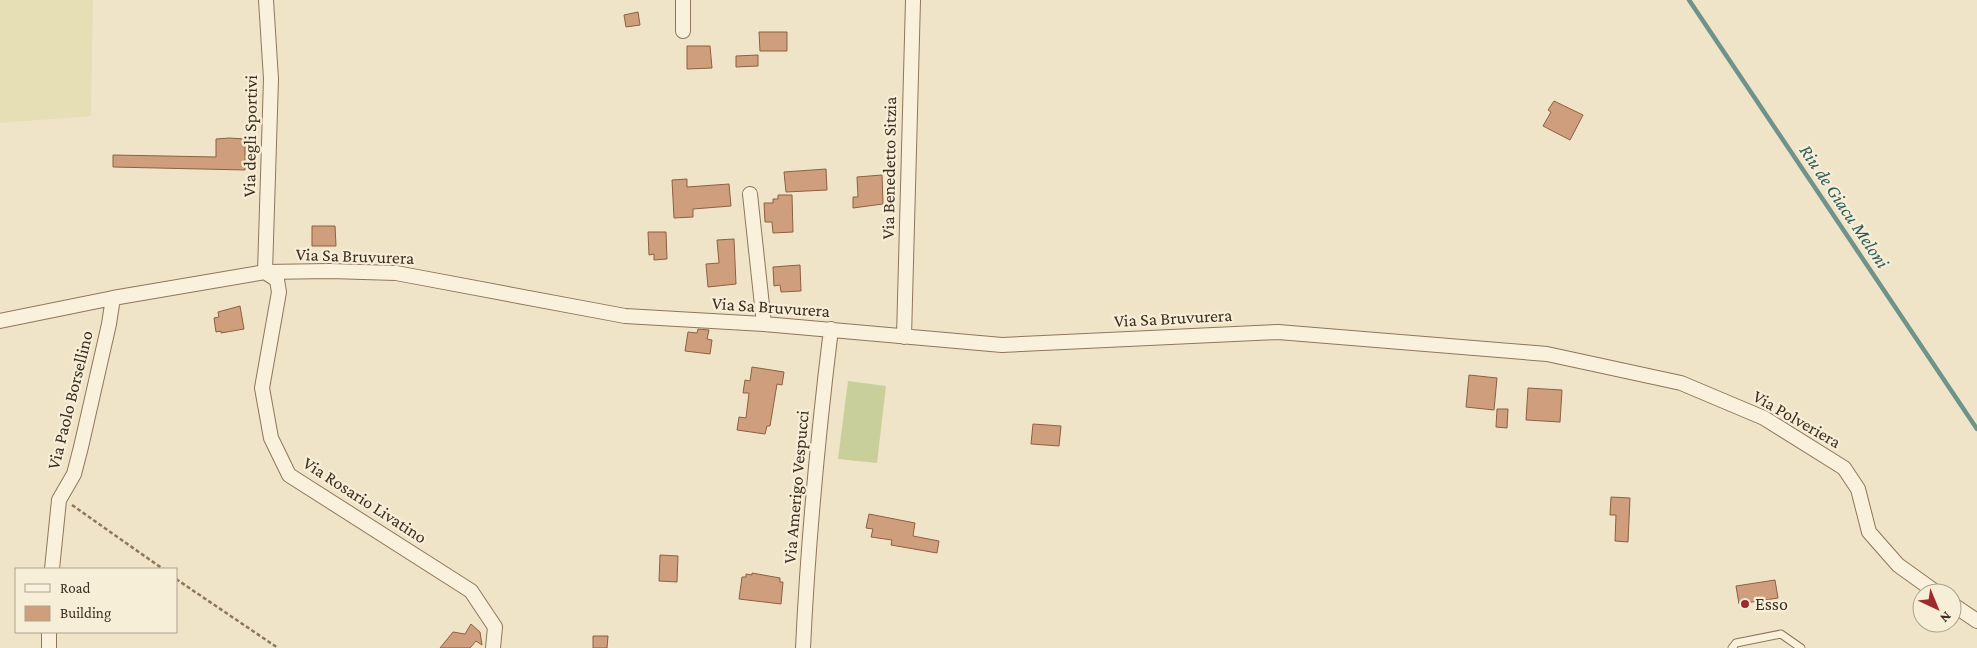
<svg xmlns="http://www.w3.org/2000/svg" width="1977" height="648" font-family="'Crimson Pro',serif">
  <style>
    .farmland { fill: #e6deb5 }
    .green { fill: #c9cf9b }
    .lines { fill: none; stroke-linecap: round; stroke-linejoin: round }
    .stream { stroke: #6f938a; stroke-width: 4.5 }
    .building { fill: #cf9f7d; stroke: #8d5f41 }
    .lane-casing { stroke: #8d765c; stroke-width: 9 }
    .street-casing { stroke: #8d765c; stroke-width: 16 }
    .path { stroke: #8d765c; stroke-width: 2.5; stroke-dasharray: 4 2.5; stroke-linecap: butt }
    .lane { stroke: #faf1dc; stroke-width: 7 }
    .street { stroke: #faf1dc; stroke-width: 14 }
    .poi-dot { fill: #9e2a2b; stroke: #f7eed8; stroke-width: 2 }
    .labels { text-anchor: middle; stroke-width: 4.5; stroke-linejoin: round; paint-order: stroke }
    .street-label { font-size: 18px; fill: #3d2e20; stroke: #f7eed8 }
    .poi-label { font-size: 18px; fill: #3d2e20; stroke: #f7eed8; text-anchor: start }
    .water-label { font-size: 19px; font-style: italic; fill: #2f5d5a; stroke: #f7eed8 }
  </style>
  <rect width="100%" height="100%" fill="#f0e4c8"/>
  <!-- farmland -->
  <path class="farmland" d="M 0,0 L 93,0 L 91,116 L 0,123 Z"/>
  <!-- green -->
  <path class="green" d="M 848,381 L 886,386 L 877,463 L 838,459 Z"/>
  <g class="lines">
    <!-- stream -->
    <path class="stream" d="M 1689,0 L 1977,429"/>
  </g>
  <!-- building -->
  <path class="building" d="M 638,12 L 640,25 L 626,27 L 624,15 Z
    M 759,32 L 787,32 L 787,51 L 760,51 Z
    M 687,46 L 710,46 L 712,68 L 687,69 Z
    M 758,55 L 758,66 L 736,67 L 736,56 Z
    M 1554,101 L 1583,115 L 1570,140 L 1543,126 L 1551,112 L 1548,110 Z
    M 229,138 L 245,139 L 245,170 L 113,167 L 113,155 L 216,157 L 216,139 Z
    M 826,169 L 827,190 L 786,192 L 784,172 Z
    M 882,175 L 883,204 L 853,208 L 853,197 L 858,197 L 857,177 Z
    M 687,179 L 687,187 L 729,184 L 731,206 L 693,209 L 693,217 L 674,218 L 672,180 Z
    M 778,195 L 792,195 L 793,232 L 773,233 L 772,222 L 765,222 L 764,203 L 773,203 L 773,199 L 778,199 Z
    M 312,226 L 335,226 L 336,246 L 312,246 Z
    M 648,232 L 666,232 L 667,259 L 654,260 L 654,254 L 649,255 Z
    M 734,239 L 736,284 L 708,287 L 706,264 L 719,263 L 717,240 Z
    M 800,265 L 801,291 L 781,292 L 780,285 L 774,286 L 773,267 Z
    M 240,306 L 244,329 L 221,333 L 221,331 L 216,332 L 214,318 L 219,317 L 218,312 Z
    M 698,329 L 709,330 L 707,339 L 712,340 L 710,354 L 685,351 L 688,332 L 697,333 Z
    M 752,367 L 784,372 L 782,385 L 777,384 L 770,426 L 767,426 L 765,434 L 737,430 L 739,417 L 746,418 L 749,393 L 743,393 L 745,380 L 750,381 Z
    M 1469,375 L 1497,378 L 1494,410 L 1466,407 Z
    M 1528,388 L 1562,390 L 1560,422 L 1526,420 Z
    M 1497,409 L 1508,409 L 1507,428 L 1496,427 Z
    M 1033,424 L 1061,426 L 1059,446 L 1031,444 Z
    M 1611,497 L 1630,498 L 1628,542 L 1615,541 L 1616,515 L 1610,515 Z
    M 869,514 L 915,523 L 913,536 L 939,541 L 937,553 L 891,545 L 892,540 L 871,537 L 873,529 L 866,528 Z
    M 660,555 L 678,556 L 677,582 L 659,581 Z
    M 752,573 L 780,578 L 780,582 L 783,582 L 781,604 L 739,599 L 742,577 L 746,577 L 746,574 L 752,575 Z
    M 1775,580 L 1778,598 L 1739,604 L 1736,586 Z
    M 471,624 L 480,632 L 482,645 L 476,641 L 470,648 L 440,648 L 453,632 L 465,634 Z
    M 593,636 L 608,636 L 607,648 L 593,648 Z"/>
  <g class="lines">
    <!-- lane casing -->
    <g class="lane-casing">
      <path id="lane" d="M 1732,648 L 1736,643 L 1781,634 L 1801,648"/>
    </g>
    <!-- street casing -->
    <g class="street-casing">
      <path id="street" d="M 266,0 L 271,79 L 265,272 L 277,280 L 279,292 L 262,388 L 271,438 L 289,475 L 471,591 L 495,627 L 493,648
        M 683,31 L 683,0
        M 750,194 L 764,324
        M 0,321 L 113,298 L 265,272 L 330,271 L 396,273 L 625,316 L 764,324 L 1002,345 L 1278,332 L 1547,354 L 1681,383 L 1764,418 L 1844,468 L 1858,489 L 1869,532 L 1898,565 L 1937,593
        M 904,337 L 913,0
        M 52,569 L 59,500 L 74,474 L 81,447 L 109,324 L 113,298
        M 1952,604 L 1977,621
        M 49,648 L 49,632
        M 803,648 C 808,541 818,435 831,329"/>
    </g>
    <!-- path -->
    <path class="path" d="M 72,505 L 163,569
      M 176,579 L 278,648"/>
    <!-- lane -->
    <use href="#lane" class="lane"/>
    <!-- street -->
    <use href="#street" class="street"/>
  </g>
  <!-- markers -->
  <circle class="poi-dot" cx="1745" cy="604" r="5"/>
  <g class="labels">
    <!-- street labels -->
    <g class="street-label">
      <text transform="translate(250 136) rotate(-89)" y="6">Via degli Sportivi</text>
      <text transform="translate(889 168) rotate(-89)" y="6">Via Benedetto Sitzia</text>
      <text transform="translate(355 256) rotate(2)" y="6">Via Sa Bruvurera</text>
      <text transform="translate(771 307) rotate(4)" y="6">Via Sa Bruvurera</text>
      <text transform="translate(1173 318) rotate(-3)" y="6">Via Sa Bruvurera</text>
      <text transform="translate(70 400) rotate(-76)" y="6">Via Paolo Borsellino</text>
      <text transform="translate(1797 419) rotate(30)" y="6">Via Polveriera</text>
      <text transform="translate(796 487) rotate(-85)" y="6">Via Amerigo Vespucci</text>
      <text transform="translate(365 500) rotate(33)" y="6">Via Rosario Livatino</text>
    </g>
    <!-- poi labels -->
    <g class="poi-label">
      <text x="1755" y="610">Esso</text>
    </g>
    <!-- water labels -->
    <g class="water-label">
      <text transform="translate(1845 206) rotate(56)" y="7">Riu de Giacu Meloni</text>
    </g>
  </g>
  <!-- legend -->
  <rect x="15" y="568" width="162" height="65" fill="#f7eed8" stroke="#ada18e"/>
  <rect x="25" y="584" width="25" height="8" fill="#faf1dc" stroke="#ada18e"/>
  <text x="60" y="593" font-size="15" fill="#3d2e20">Road</text>
  <rect x="25" y="606" width="25" height="15" fill="#cf9f7d" stroke="#ada18e"/>
  <text x="60" y="618" font-size="15" fill="#3d2e20">Building</text>
  <!-- north arrow -->
  <g transform="translate(1937 608) rotate(136)"><circle r="24" fill="#f7eed8" stroke="#ada18e"/>
  <path d="M0-4L9 19L0 12L-9 19Z" fill="#9e2a2b"/>
  <text y="-8" font-size="14" font-weight="bold" text-anchor="middle" fill="#3d2e20">N</text>
  </g>
</svg>
